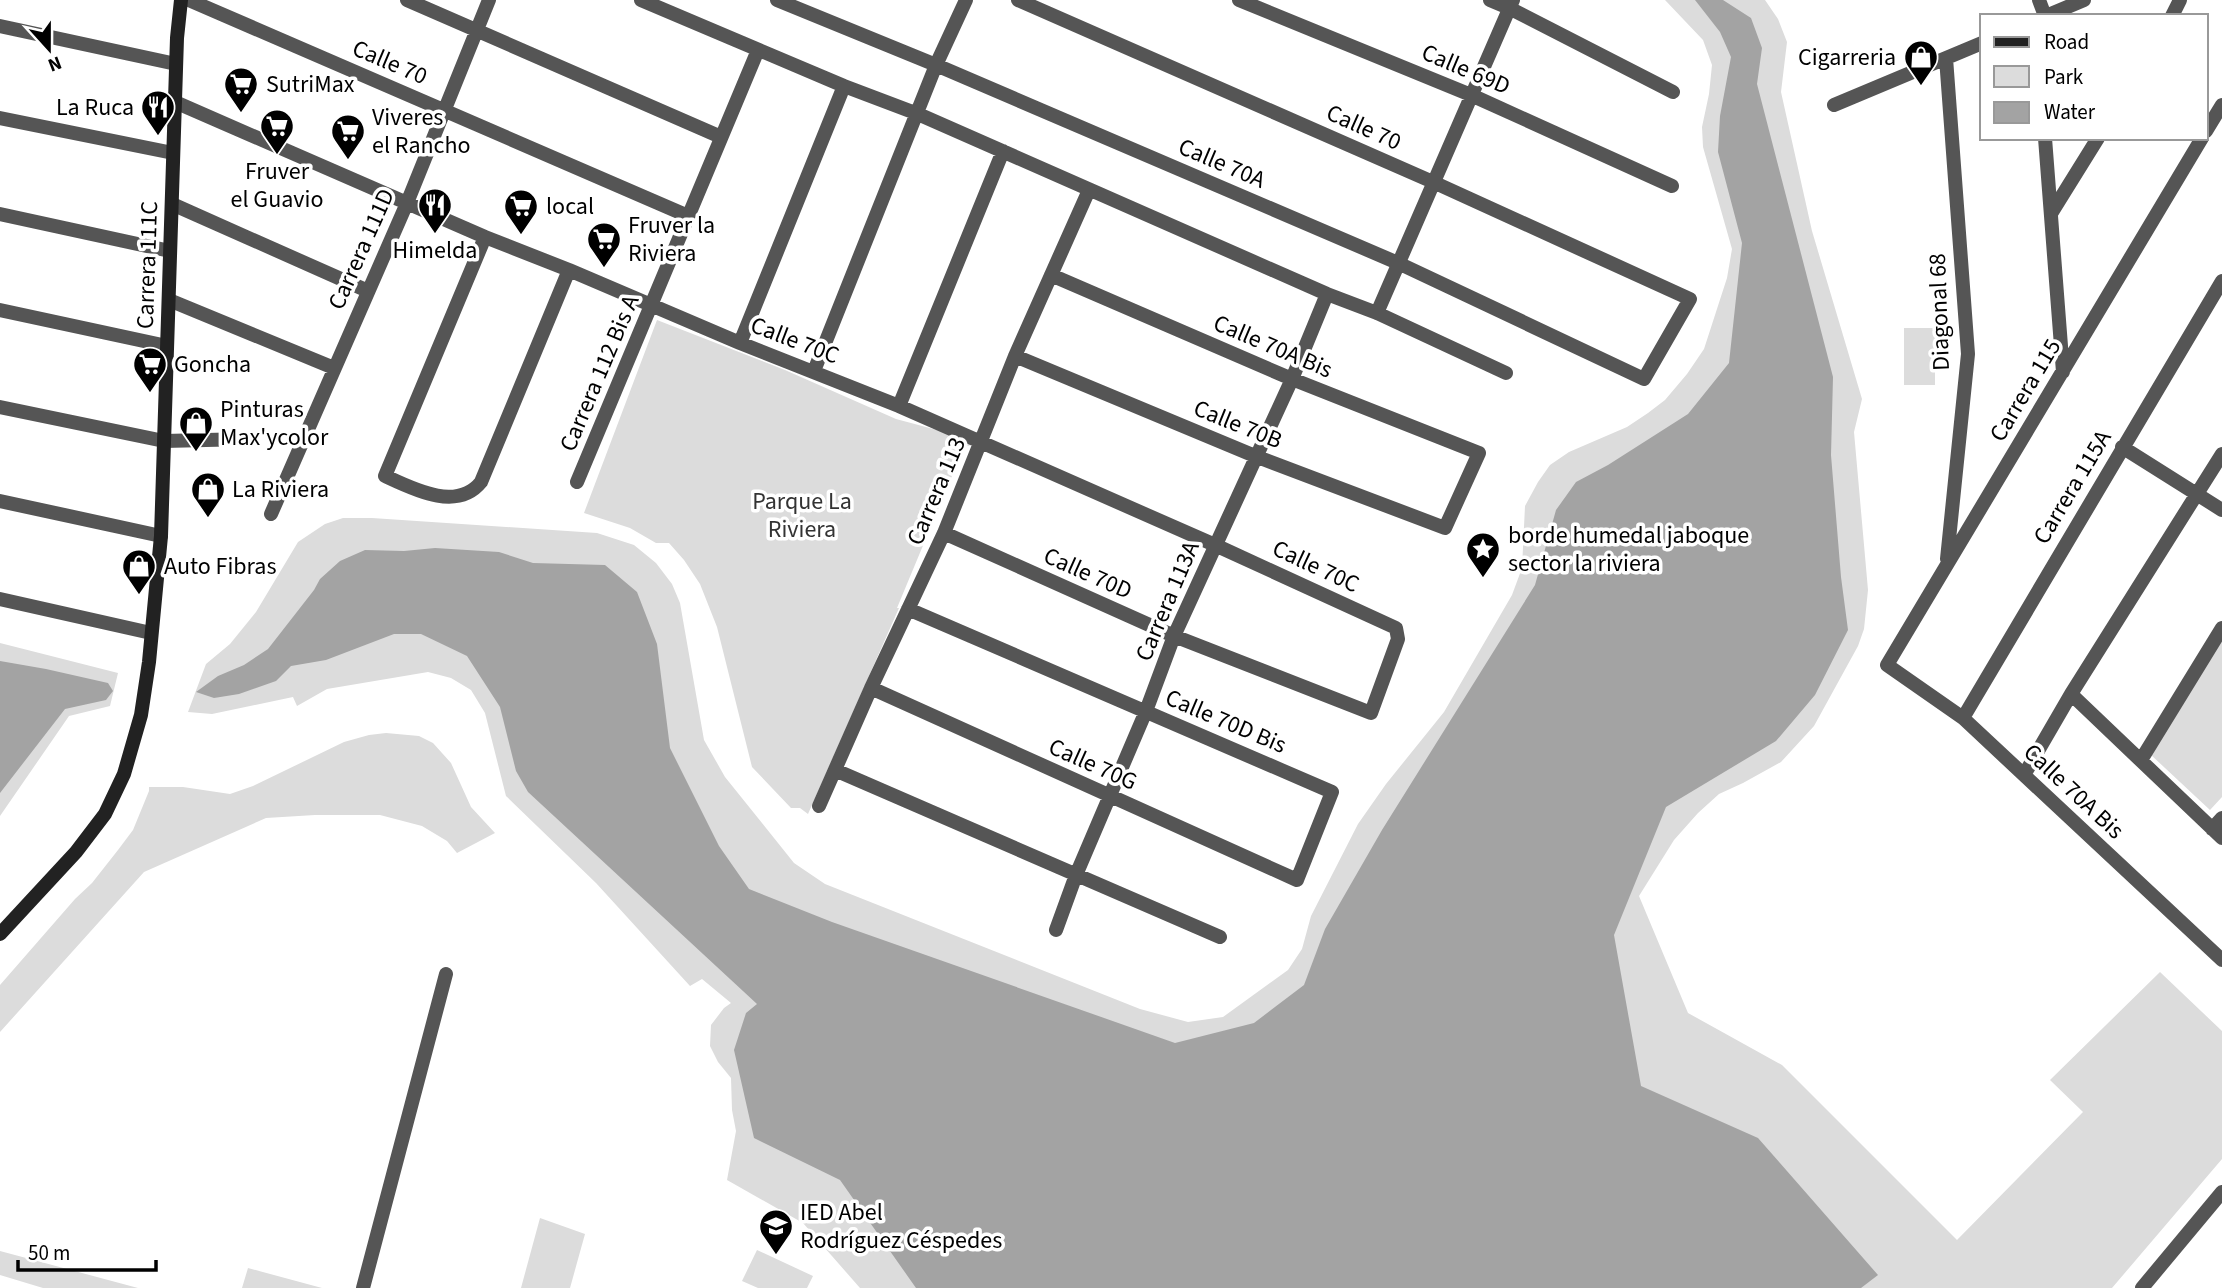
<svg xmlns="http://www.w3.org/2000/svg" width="2222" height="1288" font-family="'Source Sans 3',sans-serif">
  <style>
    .green { fill: #dcdcdc }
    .water { fill: #a3a3a3 }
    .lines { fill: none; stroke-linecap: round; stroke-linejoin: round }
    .minor { stroke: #555; stroke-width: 14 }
    .secondary { stroke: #222; stroke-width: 14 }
    .labels { text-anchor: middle; stroke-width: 7; stroke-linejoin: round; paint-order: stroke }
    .poi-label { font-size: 24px; fill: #000; stroke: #fff; text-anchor: start }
    .street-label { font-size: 24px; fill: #000; stroke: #fff }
    .park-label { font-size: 24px; fill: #333; stroke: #fff }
  </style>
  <rect width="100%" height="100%" fill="#fff"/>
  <!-- green -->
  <path class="green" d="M 1665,0 L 1765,0 L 1778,19 L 1787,42 L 1781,92 L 1812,231 L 1862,399 L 1854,432 L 1868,590 L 1864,629 L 1858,646 L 1814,726 L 1781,762 L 1743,783 L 1719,794 L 1698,813 L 1674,840 L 1639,896 L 1688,1013 L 1782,1065 L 1957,1240 L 2083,1112 L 2050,1080 L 2160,972 L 2222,1031 L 2222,1159 L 2112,1288 L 860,1288 L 803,1223 L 727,1180 L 736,1131 L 732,1110 L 731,1078 L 718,1062 L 710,1046 L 711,1025 L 724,1008 L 731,1003 L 702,979 L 690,986 L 596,883 L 506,796 L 485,713 L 471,690 L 451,678 L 428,672 L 327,689 L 297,706 L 293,697 L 212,714 L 188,712 L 206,664 L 230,644 L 256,612 L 298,542 L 325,524 L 343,518 L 372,518 L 597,533 L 634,545 L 656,563 L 672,584 L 680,603 L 704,740 L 725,777 L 794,863 L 825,884 L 1140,1009 L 1188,1022 L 1223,1017 L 1288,970 L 1302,949 L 1311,916 L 1358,824 L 1386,784 L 1444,712 L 1512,595 L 1522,568 L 1525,506 L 1538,482 L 1550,465 L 1569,452 L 1627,427 L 1648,413 L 1665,400 L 1687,374 L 1704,349 L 1727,278 L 1732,249 L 1703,147 L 1702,127 L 1709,94 L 1712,65 L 1703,40 Z
    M 657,320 L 785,370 L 896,419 L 982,442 L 964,447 L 897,608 L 899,608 L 808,814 L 800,808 L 791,808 L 752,767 L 717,627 L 700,584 L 684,560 L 669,543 L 656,543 L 630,528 L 584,513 Z
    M 1904,328 L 1935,328 L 1935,385 L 1904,385 Z
    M 2222,636 L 2222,797 L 2210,810 L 2150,754 Z
    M 0,643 L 118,673 L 110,706 L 69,716 L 0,816 Z
    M 386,733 L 419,736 L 433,743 L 451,763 L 471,807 L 495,833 L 457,853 L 447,841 L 422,826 L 380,815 L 315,815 L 266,818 L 144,872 L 0,1032 L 0,985 L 75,899 L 92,883 L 118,850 L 133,830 L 149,791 L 149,787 L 183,787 L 230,794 L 253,786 L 344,742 L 369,735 Z
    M 540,1218 L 585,1234 L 570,1288 L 521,1288 Z
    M 757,1250 L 813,1276 L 807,1288 L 758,1288 L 742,1281 Z
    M 0,1251 L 138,1288 L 43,1288 L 0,1275 Z
    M 248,1268 L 322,1288 L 242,1288 Z"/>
  <!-- water -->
  <path class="water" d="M 1695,0 L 1723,0 L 1751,18 L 1762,48 L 1757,84 L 1833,377 L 1831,455 L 1841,577 L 1848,630 L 1815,695 L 1776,741 L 1666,807 L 1614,935 L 1641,1086 L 1758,1138 L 1878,1275 L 1861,1288 L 916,1288 L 840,1180 L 754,1138 L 734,1050 L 746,1013 L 757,1004 L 528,792 L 516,771 L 500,707 L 467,656 L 421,634 L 394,634 L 326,660 L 291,666 L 276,681 L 239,694 L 214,698 L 196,692 L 218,676 L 244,665 L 268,649 L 314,590 L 320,579 L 340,561 L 365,550 L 404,551 L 435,548 L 499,552 L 533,563 L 605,565 L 637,592 L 657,644 L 670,748 L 719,846 L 749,889 L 832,922 L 1175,1043 L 1254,1023 L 1304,985 L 1325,929 L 1382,830 L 1535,585 L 1556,510 L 1576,482 L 1608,465 L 1688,414 L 1729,363 L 1742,243 L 1718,152 L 1720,116 L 1731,57 L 1720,32 Z
    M 0,661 L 46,669 L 108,683 L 113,691 L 106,700 L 65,709 L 0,793 Z"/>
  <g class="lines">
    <!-- minor -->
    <path class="minor" d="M 189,0 L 688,216
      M 407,0 L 721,137
      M 641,0 L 844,86 L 918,114 L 1327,294 L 1377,313 L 1506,373
      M 777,0 L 936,65 L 1398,263 L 1644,379 L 1690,299 L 1433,182 L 1018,0
      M 1239,0 L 1471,95 L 1672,186
      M 1490,0 L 1509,8 L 1673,92
      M 2039,0 L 2045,16
      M 2046,16 L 2084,0
      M 2172,16 L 2180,0
      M 0,26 L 176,64
      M 1946,58 L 1968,354 L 1947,559
      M 175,102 L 485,237 L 569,270 L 740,343 L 899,406 L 1215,545 L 1396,628 L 1398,639 L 1371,713 L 1174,636 L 944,533
      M 1834,105 L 1982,43
      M 0,118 L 173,153
      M 2206,131 L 2222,105
      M 2045,138 L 2063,372
      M 2202,138 L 1887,665 L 1963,718 L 2222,960
      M 172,204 L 368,291
      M 2052,212 L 2098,138
      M 0,214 L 170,251
      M 485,237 L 385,476 C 413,489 457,512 481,482 L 569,270
      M 169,300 L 334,368
      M 0,310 L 167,346
      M 1377,313 L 1513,0
      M 740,343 L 844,86
      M 1015,356 L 1255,456 L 1445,528 L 1479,453 L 1292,379 L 1051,275
      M 814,371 L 936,65 L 966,0
      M 899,406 L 1003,151
      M 0,407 L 164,441 L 248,439
      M 2122,447 L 2222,510
      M 577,482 L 758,50
      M 0,501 L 161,536
      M 271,514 L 407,203 L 489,0
      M 0,599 L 151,633
      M 871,688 L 1297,880 L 1332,792 L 908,609
      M 2071,694 L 2222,838
      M 1963,718 L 2222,281
      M 2141,760 L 2222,628
      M 835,770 L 1220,937
      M 2024,775 L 2071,694 L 2222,454
      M 819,806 L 871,688 L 944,533 L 1015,356 L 1089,190
      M 2212,829 L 2222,818
      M 1056,930 L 1076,875 L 1146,711 L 1174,636 L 1292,379 L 1327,294
      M 363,1288 L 446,974
      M 2142,1288 L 2222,1192"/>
    <!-- secondary -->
    <path class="secondary" d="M 0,934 L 76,852 L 105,814 L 124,774 L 141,715 L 149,662 L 161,536 L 177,38 L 181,0"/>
  </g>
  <!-- icons -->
  <defs>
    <g id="shop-pin" transform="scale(1.75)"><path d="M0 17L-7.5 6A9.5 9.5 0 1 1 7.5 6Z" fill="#000" stroke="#fff"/><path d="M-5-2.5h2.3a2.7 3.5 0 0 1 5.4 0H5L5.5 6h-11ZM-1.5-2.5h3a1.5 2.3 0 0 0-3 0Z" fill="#fff"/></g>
    <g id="supermarket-pin" transform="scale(1.75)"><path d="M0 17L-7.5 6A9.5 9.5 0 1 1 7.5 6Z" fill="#000" stroke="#fff"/><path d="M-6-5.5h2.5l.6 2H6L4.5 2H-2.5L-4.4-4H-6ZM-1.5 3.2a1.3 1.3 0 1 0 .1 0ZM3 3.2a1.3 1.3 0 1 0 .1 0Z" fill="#fff"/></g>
    <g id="restaurant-pin" transform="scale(1.75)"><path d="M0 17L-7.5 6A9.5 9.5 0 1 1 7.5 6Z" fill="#000" stroke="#fff"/><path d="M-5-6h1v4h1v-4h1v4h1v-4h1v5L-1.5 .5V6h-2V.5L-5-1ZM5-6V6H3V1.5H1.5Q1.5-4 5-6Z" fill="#fff"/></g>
    <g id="sight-pin" transform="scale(1.75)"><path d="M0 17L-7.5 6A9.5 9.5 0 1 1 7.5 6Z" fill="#000" stroke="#fff"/><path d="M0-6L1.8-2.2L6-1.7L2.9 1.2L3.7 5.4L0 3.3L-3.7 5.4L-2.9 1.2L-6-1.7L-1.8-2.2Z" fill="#fff"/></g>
    <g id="school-pin" transform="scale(1.75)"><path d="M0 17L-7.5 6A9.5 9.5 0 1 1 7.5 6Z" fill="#000" stroke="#fff"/><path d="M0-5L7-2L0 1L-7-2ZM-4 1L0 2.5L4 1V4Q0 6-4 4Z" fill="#fff"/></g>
  </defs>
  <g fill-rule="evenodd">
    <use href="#shop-pin" x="1921" y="57"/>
    <use href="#supermarket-pin" x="241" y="84"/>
    <use href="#restaurant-pin" x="158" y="107"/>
    <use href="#supermarket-pin" x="277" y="126"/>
    <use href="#supermarket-pin" x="348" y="131"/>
    <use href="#restaurant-pin" x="435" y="205"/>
    <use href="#supermarket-pin" x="521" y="206"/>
    <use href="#supermarket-pin" x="604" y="239"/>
    <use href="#supermarket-pin" x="150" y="364"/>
    <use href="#shop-pin" x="196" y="423"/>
    <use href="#shop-pin" x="208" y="489"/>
    <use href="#sight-pin" x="1483" y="549"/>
    <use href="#shop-pin" x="139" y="566"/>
    <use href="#school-pin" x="776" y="1226"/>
  </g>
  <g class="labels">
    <!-- poi labels -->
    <g class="poi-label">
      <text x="1896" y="65" text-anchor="end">Cigarreria</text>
      <text x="266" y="92">SutriMax</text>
      <text x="134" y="115" text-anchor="end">La Ruca</text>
      <text x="372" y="125">Viveres<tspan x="372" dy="28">el Rancho</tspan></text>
      <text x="277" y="179" text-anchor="middle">Fruver<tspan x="277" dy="28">el Guavio</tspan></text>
      <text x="546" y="214">local</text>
      <text x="628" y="233">Fruver la<tspan x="628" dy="28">Riviera</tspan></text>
      <text x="435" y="258" text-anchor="middle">Himelda</text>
      <text x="174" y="372">Goncha</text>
      <text x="220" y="417">Pinturas<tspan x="220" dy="28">Max'ycolor</tspan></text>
      <text x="232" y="497">La Riviera</text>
      <text x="1508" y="543">borde humedal jaboque<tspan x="1508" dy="28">sector la riviera</tspan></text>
      <text x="164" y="574">Auto Fibras</text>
      <text x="800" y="1220">IED Abel<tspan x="800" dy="28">Rodríguez Céspedes</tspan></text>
    </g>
    <!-- street labels -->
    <g class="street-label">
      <text transform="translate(390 62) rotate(23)" y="8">Calle 70</text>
      <text transform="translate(1466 69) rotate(23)" y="8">Calle 69D</text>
      <text transform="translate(1364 127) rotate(24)" y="8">Calle 70</text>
      <text transform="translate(1222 163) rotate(23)" y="8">Calle 70A</text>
      <text transform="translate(361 249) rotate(-66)" y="8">Carrera 111D</text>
      <text transform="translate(147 265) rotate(-88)" y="8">Carrera 111C</text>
      <text transform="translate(1939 312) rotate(-92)" y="8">Diagonal 68</text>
      <text transform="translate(795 340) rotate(21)" y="8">Calle 70C</text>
      <text transform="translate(1273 346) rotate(23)" y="8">Calle 70A Bis</text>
      <text transform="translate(599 373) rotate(-67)" y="8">Carrera 112 Bis A</text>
      <text transform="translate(2025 390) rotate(-59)" y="8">Carrera 115</text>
      <text transform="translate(1238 424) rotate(22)" y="8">Calle 70B</text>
      <text transform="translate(2072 487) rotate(-59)" y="8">Carrera 115A</text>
      <text transform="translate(936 491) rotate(-67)" y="8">Carrera 113</text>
      <text transform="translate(1316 566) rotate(25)" y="8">Calle 70C</text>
      <text transform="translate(1088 573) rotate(24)" y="8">Calle 70D</text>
      <text transform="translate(1167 601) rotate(-67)" y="8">Carrera 113A</text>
      <text transform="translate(1226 721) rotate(23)" y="8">Calle 70D Bis</text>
      <text transform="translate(1093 764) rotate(24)" y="8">Calle 70G</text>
      <text transform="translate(2074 791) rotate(43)" y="8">Calle 70A Bis</text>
    </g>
    <!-- park labels -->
    <g class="park-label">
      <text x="802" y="509">Parque La<tspan x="802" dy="28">Riviera</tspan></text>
    </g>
  </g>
  <!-- legend -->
  <rect x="1980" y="14" width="228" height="126" fill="#ffffff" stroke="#999999" stroke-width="2"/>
  <rect x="1994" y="37" width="35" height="10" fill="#222222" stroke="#999999" stroke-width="2"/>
  <text x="2044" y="49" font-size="21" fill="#000000">Road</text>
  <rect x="1994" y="66" width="35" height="21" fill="#dcdcdc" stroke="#999999" stroke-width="2"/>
  <text x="2044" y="84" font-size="21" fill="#000000">Park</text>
  <rect x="1994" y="102" width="35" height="21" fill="#a3a3a3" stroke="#999999" stroke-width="2"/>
  <text x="2044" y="119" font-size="21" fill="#000000">Water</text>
  <!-- north arrow -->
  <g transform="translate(49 49) rotate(159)" stroke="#ffffff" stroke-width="5" paint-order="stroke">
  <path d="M0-5L12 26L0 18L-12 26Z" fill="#000000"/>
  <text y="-10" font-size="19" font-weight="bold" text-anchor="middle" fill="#000000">N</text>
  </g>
  <!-- scale -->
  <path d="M18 1260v10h138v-10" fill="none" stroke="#000000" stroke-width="3.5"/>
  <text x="28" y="1260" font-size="21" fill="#000000" stroke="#ffffff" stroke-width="5" paint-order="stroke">50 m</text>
</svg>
